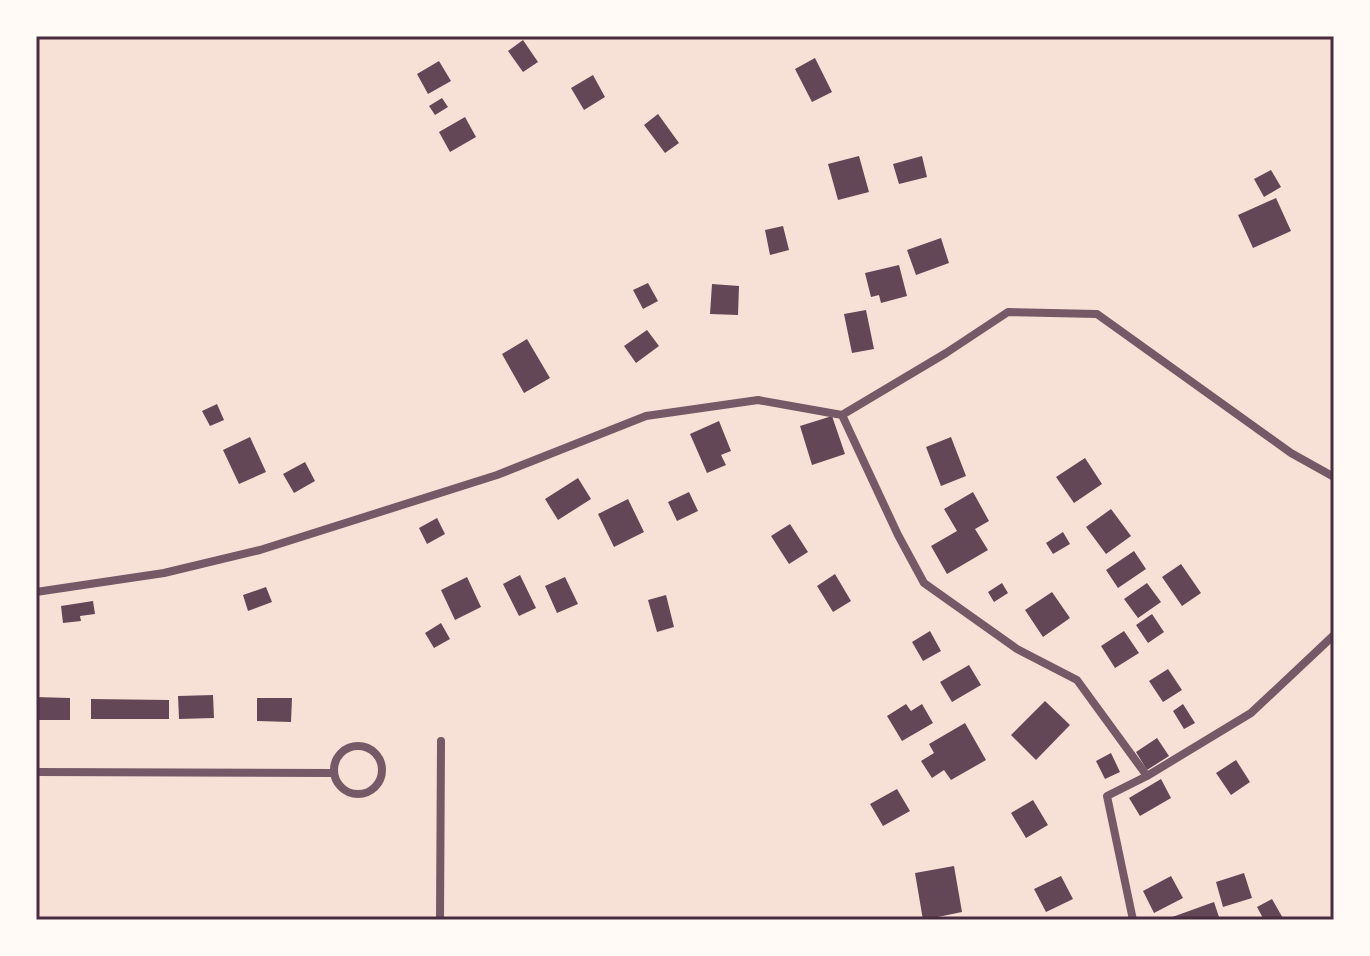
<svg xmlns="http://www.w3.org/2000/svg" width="1370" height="956" font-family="Helvetica,sans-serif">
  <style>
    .building { fill: #644757 }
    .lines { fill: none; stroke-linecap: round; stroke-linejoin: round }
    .minor { stroke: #755966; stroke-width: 8 }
    .neatline { fill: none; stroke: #4a2c40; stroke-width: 3 }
  </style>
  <rect width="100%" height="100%" fill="#f7e1d7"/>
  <!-- building -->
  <path class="building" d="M 523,40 L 538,62 L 523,72 L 508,51 Z
    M 815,58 L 832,92 L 812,102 L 795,69 Z
    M 439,61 L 451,81 L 428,94 L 417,74 Z
    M 593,75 L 605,97 L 584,110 L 571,88 Z
    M 442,98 L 448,107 L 435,115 L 429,106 Z
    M 658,114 L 679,143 L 665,153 L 644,125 Z
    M 465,117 L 476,137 L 450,152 L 439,132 Z
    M 859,156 L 869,192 L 838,200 L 828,164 Z
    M 922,156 L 927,177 L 899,184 L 893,164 Z
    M 1271,170 L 1281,187 L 1264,197 L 1254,179 Z
    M 1276,198 L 1291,231 L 1253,248 L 1238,215 Z
    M 783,226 L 789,250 L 770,255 L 765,230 Z
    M 941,238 L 949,263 L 916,275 L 907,250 Z
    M 899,265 L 907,296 L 881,303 L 879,295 L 871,297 L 865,273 Z
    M 648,283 L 658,301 L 643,309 L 633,290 Z
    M 712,284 L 739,286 L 738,315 L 710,314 Z
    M 866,310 L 874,349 L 852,353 L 844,314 Z
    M 647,330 L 659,346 L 636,363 L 624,346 Z
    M 527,339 L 550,378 L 524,393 L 502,354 Z
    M 217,404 L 224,420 L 210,426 L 202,411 Z
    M 832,416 L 845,454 L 812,465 L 800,426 Z
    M 719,421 L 731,451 L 721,455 L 726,465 L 707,473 L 690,434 Z
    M 250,437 L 266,472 L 239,484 L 223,450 Z
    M 951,437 L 966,476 L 941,486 L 926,447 Z
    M 1085,458 L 1102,484 L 1074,503 L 1056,477 Z
    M 305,462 L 315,481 L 294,493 L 283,474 Z
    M 578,478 L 591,499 L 558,520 L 545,499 Z
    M 689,492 L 698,511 L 677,521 L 668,502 Z
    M 973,492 L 989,521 L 975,529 L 988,550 L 947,574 L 931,546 L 957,531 L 944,509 Z
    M 628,499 L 644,532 L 614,547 L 598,514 Z
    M 1111,509 L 1131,536 L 1106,554 L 1086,527 Z
    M 437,518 L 445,534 L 427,544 L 419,528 Z
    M 790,524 L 808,552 L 789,564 L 771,536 Z
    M 1063,532 L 1070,544 L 1053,554 L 1046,543 Z
    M 1134,551 L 1146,569 L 1118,588 L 1106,570 Z
    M 1181,564 L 1201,593 L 1182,606 L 1162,577 Z
    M 835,574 L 851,601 L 833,612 L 817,586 Z
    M 520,575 L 536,608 L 519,616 L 503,584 Z
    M 467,577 L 481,607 L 455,620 L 441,590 Z
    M 565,577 L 578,604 L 557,613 L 545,586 Z
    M 1002,583 L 1008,593 L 994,602 L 988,592 Z
    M 1147,583 L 1161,602 L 1138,618 L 1124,599 Z
    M 266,587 L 272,602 L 248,611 L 243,595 Z
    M 1052,592 L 1070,618 L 1043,637 L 1025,610 Z
    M 666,595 L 674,627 L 657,632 L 648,600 Z
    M 93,601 L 95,614 L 80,616 L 81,621 L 63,623 L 61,606 Z
    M 1152,614 L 1164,632 L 1148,643 L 1136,625 Z
    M 441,623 L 450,639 L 434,648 L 425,633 Z
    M 930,631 L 941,651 L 923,661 L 912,642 Z
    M 1124,631 L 1139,653 L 1115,668 L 1101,646 Z
    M 969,665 L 981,685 L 952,702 L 940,682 Z
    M 1168,669 L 1182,690 L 1163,702 L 1149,681 Z
    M 213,695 L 214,718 L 179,719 L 178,696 Z
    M 36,697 L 70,698 L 70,720 L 36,720 Z
    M 257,698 L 292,698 L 291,722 L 257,721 Z
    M 91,699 L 169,700 L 169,719 L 91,719 Z
    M 1045,701 L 1070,725 L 1036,760 L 1011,735 Z
    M 906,704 L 911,711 L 922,704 L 933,723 L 902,741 L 887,716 Z
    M 1183,704 L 1195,723 L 1184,729 L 1173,711 Z
    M 965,723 L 986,760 L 951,780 L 944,770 L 932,778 L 921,761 L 934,753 L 929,744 Z
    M 1157,738 L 1169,756 L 1147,770 L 1136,752 Z
    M 1111,753 L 1120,772 L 1105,779 L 1096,761 Z
    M 1236,760 L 1250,782 L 1231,795 L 1216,773 Z
    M 1161,779 L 1171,798 L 1140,816 L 1129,798 Z
    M 897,789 L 910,811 L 883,826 L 870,804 Z
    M 1033,800 L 1048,825 L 1026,838 L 1011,813 Z
    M 954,866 L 962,912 L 923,920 L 915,873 Z
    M 1244,873 L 1252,898 L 1223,907 L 1216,882 Z
    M 1061,876 L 1073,899 L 1046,912 L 1034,889 Z
    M 1171,876 L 1183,898 L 1154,913 L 1143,891 Z
    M 1272,899 L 1284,920 L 1264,920 L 1257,907 Z
    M 1214,902 L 1220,920 L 1164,920 Z"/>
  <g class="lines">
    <!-- minor -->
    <path class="minor" d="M 842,415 L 898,535 L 924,583 L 1017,649 L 1077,680 L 1147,776
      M 36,592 L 164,573 L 260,550 L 497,475 L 646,416 L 758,400 L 842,415 L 946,353 L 1008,312 L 1097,314 L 1291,453 L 1334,477
      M334 770a24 24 0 1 1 48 0a24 24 0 1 1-48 0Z
      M 36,772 L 334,773
      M 440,920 L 441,741
      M 1133,920 L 1107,796 L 1147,776 L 1251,713 L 1334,635"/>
  </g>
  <!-- border -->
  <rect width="1370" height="956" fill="none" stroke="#fffaf5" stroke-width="76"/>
  <rect x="38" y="38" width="1294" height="880" class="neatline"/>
</svg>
